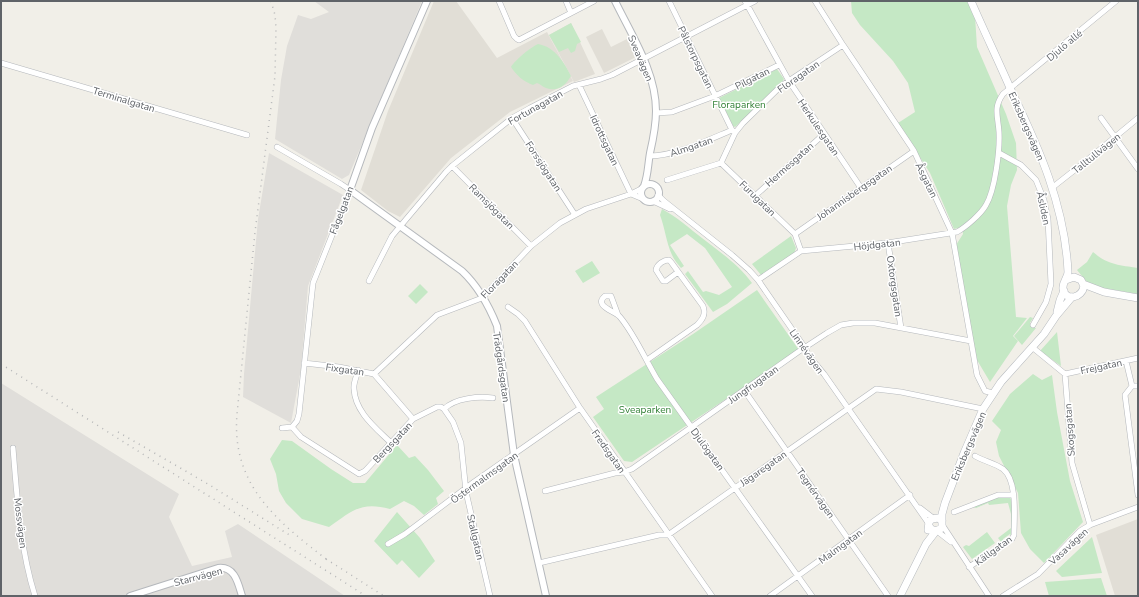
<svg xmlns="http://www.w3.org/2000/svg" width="1139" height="597" font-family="'Nunito Sans',sans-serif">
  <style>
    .industrial { fill: #e0deda }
    .education { fill: #e1ded6 }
    .green { fill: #c5e8c5 }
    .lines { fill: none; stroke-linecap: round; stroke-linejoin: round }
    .minor-casing { stroke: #b5b8bc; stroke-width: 6 }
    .tertiary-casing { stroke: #b5b8bc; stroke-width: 8 }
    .secondary-casing { stroke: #b6babf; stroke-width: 8 }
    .minor { stroke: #fff; stroke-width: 5 }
    .tertiary { stroke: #fff; stroke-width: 6 }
    .secondary { stroke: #fff; stroke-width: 7 }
    .rail { stroke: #b6b7b8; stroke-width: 1.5; stroke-dasharray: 1 5; stroke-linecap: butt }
    .labels { text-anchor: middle; stroke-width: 3; stroke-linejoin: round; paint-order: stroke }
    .street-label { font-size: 10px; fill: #5f6368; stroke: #fff }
    .park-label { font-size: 10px; fill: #348238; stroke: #fff }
  </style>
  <rect width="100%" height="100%" fill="#f1efe8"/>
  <!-- industrial -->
  <path class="industrial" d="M 314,1 L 422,1 L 349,175 L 342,179 L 275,139 L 281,80 L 287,46 L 298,15 L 311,19 L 329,12 Z
    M 269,153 L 343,195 L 308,286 L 301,369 L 291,423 L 243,397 L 244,374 L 258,219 Z
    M 1,383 L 179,494 L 169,517 L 192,566 L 232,557 L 225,531 L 238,524 L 345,596 L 1,596 Z"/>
  <!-- education -->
  <path class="education" d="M 434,1 L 456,1 L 497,58 L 547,32 L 573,81 L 510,112 L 451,158 L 400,217 L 388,211 L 361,190 L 388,111 Z
    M 571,23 L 595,74 L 574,82 L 549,35 Z
    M 602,29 L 611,47 L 627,39 L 636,57 L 604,73 L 586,37 Z
    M 1138,519 L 1138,596 L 1115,596 L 1096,535 Z"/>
  <!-- green -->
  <path class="green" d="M 851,1 L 974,1 L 977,47 L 1006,114 L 1016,143 L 1017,170 L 1011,185 L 1007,206 L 1016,317 L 1027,318 L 1013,336 L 1018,341 L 990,382 L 977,360 L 956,245 L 963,234 L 962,227 L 954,229 L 930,173 L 898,123 L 915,112 L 908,83 L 893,61 L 860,25 L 852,13 Z
    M 571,23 L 581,42 L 577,44 L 575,51 L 571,53 L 568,48 L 559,52 L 549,35 Z
    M 538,44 C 555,47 564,62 571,76 C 565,86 558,92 546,88 C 543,87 540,84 537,83 L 533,85 C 523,81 517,76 511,67 C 515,60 531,47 538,44 Z
    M 777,69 L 784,79 L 780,85 L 735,127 L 733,126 L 719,98 Z
    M 662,209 C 677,217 689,228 702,238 C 720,252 739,265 752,283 L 727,304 L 713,312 L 685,274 L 688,271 L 703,292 L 706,291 L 719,295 L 732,287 L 705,248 L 687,234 L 670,245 L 684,266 L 681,268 C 678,264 674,260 672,255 C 666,242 665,228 660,215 Z
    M 791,236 L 796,248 L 794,254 L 761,275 L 752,264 Z
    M 1093,252 C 1108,265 1119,265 1138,268 L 1138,294 L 1097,287 L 1086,281 L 1077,270 L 1087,262 Z
    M 592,261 L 600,273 L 583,283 L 575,271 Z
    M 420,284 L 428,292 L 416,304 L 408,296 Z
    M 757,290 L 799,350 L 632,462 L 624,461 L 593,417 L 604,409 L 596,397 L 693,334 Z
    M 1030,317 L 1033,318 L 1030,323 L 1032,327 L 1036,328 L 1022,345 L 1014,336 Z
    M 1057,332 L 1061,366 L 1040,351 Z
    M 1033,374 L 1042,380 L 1052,375 L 1057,412 L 1070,481 L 1083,522 L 1044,563 L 1030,549 L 1021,533 L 1018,493 L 999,456 L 996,442 L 1001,430 L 992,421 L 1010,394 Z
    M 282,440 L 292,441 L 331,469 L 353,483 L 365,483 L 397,445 L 409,458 L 415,456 L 428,470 L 444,491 L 436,498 L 438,504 L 424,515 L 414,506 L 404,501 L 390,509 C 361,501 352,511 329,527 L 302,519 L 286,503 L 279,491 L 276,474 L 270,459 Z
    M 1009,496 C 1016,504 1014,527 1011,536 L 1010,534 L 1003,539 L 1004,542 L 1002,543 L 998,538 L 1011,528 L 1011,514 L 1008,503 L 989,505 L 988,503 L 976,508 L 973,507 L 997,497 Z
    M 397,512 L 420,538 L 435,561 L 419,578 L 402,560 L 397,565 L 374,541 Z
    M 987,532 L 995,543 L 972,559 L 963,547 L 966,545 L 969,546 Z
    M 1092,537 L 1102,573 L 1062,577 L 1056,571 Z
    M 1101,578 L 1107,596 L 1049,596 L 1045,582 Z"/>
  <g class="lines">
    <!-- minor casing -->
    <g class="minor-casing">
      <path id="minor" d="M 499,1 L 514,36 L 517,39 L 519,40 L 594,1
        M 566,1 L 571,13
        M 669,1 L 732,130 L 735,133
        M 745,1 L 789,81 L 861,188
        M 815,1 L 843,45 L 914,151 L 952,233 L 977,375 L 985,391 L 993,393
        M 1,63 L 247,135
        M 579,85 L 631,194
        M 656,113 L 672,112 L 715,96 L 779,65
        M 512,118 L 575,215
        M 1101,118 L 1138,169
        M 277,147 L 341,184 L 350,190 L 313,283 L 299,414 L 297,421 L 292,427
        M 999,153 L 1021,165 L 1036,180 L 1044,200 L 1048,219 L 1051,284 L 1046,302 L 1033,325
        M 650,156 C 675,156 708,140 732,130
        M 721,163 L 795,234 L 801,251
        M 452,166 L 531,246
        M 667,180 L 721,163 L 735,133 L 743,123 L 781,86 L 843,45
        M 1053,187 L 1086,161 L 1138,118
        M 631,194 L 643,199
        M 658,195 L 664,201 L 732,255 L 749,270 L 758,280 L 805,348 L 809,356 L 824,374 L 929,524
        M 756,195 L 824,134
        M 653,201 L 670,209
        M 795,234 L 914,151
        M 888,243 L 901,328
        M 758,280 L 801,251 L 887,243 L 957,232 C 966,227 981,214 986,205 C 995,190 1000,150 999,132 C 998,116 993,108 1003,94 L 1116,1
        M 369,281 L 392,236 L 446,172 L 452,166 L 512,118 L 530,108 L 573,86 L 601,79 L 612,75 L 755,1
        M 508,307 L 518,314 L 525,321 L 580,408 L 712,596
        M 618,315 L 611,296 L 605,296 C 593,306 615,311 620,317 C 635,335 645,359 657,379 L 812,596
        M 1032,347 L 1065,374 L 1072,463 L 1090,525
        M 647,360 L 697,325 C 703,319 706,314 703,306 L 671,262 L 669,260 C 664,260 657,264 656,270 L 663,281 L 666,281 L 678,272
        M 1126,361 L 1132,386 L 1125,395 L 1138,495
        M 304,363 L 339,367 L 374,374 L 413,419
        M 358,370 C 357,376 353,383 354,389 C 355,412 376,428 391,443
        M 374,374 L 437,315 L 482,298 L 531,246 L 560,223 L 586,209 L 631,194 L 643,188
        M 1065,374 L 1138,358
        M 1132,386 L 1138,386
        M 744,390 L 888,596
        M 444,409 C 455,398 479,396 493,398
        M 282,428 L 292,427 L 301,437 L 359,474 L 365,471 L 413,419 L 437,407 L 441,407 L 444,409 L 453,422 L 461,443 L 466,492 L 490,596
        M 13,448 C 17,497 20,548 35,596
        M 545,491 L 615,473 L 624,472 L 632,469 L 798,352 L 827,333 L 841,325 L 853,323 L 875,323 L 971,341
        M 920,508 L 933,518
        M 954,512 L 998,495 L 1013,495
        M 943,526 L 989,596
        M 937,531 L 951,542
        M 388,544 L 405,534 L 474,482 L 580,408
        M 539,563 L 659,535 L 668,535 L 876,389 L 901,392 L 983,409
        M 969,567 L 1012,539 L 1014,535 C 1014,518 1018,481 1003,469 C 996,464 984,461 975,456
        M 770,596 L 910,495
        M 1003,596 L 1038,574 L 1080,531 L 1090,525 L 1138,507"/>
    </g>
    <!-- tertiary casing -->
    <g class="tertiary-casing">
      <path id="tertiary" d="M 427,1 L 372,128 L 350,190 L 462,271 C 478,286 489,306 497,326 L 514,455 L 546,596
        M 615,1 C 632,36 656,72 656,111 C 656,125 653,140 650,153 C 648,164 648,176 644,186
        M641 193a9 9 0 1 1 18 0a9 9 0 1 1-18 0Z
        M 130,596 L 218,568 C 235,566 238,583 242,596"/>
    </g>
    <!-- secondary casing -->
    <g class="secondary-casing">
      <path id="secondary" d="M 971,1 C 984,31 998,60 1011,90 C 1039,148 1065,206 1068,272 C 1068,278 1062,282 1063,289 C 1066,302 1082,298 1084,286 L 1081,280 L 1074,277 L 1066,280
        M 1083,284 L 1104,292 L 1138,298
        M 1057,312 L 1060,300 L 1064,291
        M 929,526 L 931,529 L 936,531 L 942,528 L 942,514 L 945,503 L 964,453 L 983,409 L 1001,382 L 1044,334 L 1056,316 L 1072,297
        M 928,530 L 929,522 L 932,519 L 938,518 L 942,521
        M 900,596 L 926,544 L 936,531"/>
    </g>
    <!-- minor -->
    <use href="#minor" class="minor"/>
    <!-- tertiary -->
    <use href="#tertiary" class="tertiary"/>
    <!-- secondary -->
    <use href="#secondary" class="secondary"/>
    <!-- rail -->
    <path class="rail" d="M 271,1 L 275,15 L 276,28 L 275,76 L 255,232 L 237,414 C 231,486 278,522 330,562
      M 1,364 L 366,596
      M 118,432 L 208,484 L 291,536
      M 326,559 L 384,596"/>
  </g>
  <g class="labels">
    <!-- street labels -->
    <g class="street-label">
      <text transform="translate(1064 45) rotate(-40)" y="4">Djulö allé</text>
      <text transform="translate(696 57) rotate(64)" y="4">Pålstorpsgatan</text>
      <text transform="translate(641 58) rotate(67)" y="4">Sveavägen</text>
      <text transform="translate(798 76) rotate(-35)" y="4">Floragatan</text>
      <text transform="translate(752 78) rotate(-27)" y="4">Pilgatan</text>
      <text transform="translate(124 99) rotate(17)" y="4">Terminalgatan</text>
      <text transform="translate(535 107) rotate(-29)" y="4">Fortunagatan</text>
      <text transform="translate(1027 126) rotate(66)" y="4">Eriksbergsvägen</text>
      <text transform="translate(819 127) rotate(56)" y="4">Herkulesgatan</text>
      <text transform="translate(605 140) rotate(65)" y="4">Idrottsgatan</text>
      <text transform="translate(691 146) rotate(-19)" y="4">Almgatan</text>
      <text transform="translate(1096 153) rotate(-39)" y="4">Talltullvägen</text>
      <text transform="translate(789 164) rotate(-42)" y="4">Hermesgatan</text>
      <text transform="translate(544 166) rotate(57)" y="4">Forssjögatan</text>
      <text transform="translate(927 180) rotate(64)" y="4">Åsgatan</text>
      <text transform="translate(854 192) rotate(-35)" y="4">Johannisbergsgatan</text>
      <text transform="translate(758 198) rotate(44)" y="4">Furugatan</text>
      <text transform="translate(492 206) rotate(45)" y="4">Ramsjögatan</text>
      <text transform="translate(1044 208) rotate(78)" y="4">Åsliden</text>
      <text transform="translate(341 210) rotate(-69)" y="4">Fågelgatan</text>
      <text transform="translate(877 244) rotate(-6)" y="4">Höjdgatan</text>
      <text transform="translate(499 279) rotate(-46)" y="4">Floragatan</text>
      <text transform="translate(895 286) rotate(82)" y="4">Oxtorgsgatan</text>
      <text transform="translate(807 351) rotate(55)" y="4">Linnévägen</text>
      <text transform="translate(1101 366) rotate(-12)" y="4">Frejgatan</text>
      <text transform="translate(502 367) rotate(82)" y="4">Trädgårdsgatan</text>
      <text transform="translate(345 369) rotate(8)" y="4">Fixgatan</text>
      <text transform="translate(753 384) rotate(-35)" y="4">Jungfrugatan</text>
      <text transform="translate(1069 430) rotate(-94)" y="4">Skogsgatan</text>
      <text transform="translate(392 442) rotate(-47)" y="4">Bergsgatan</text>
      <text transform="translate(968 446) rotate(-67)" y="4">Eriksbergsvägen</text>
      <text transform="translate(708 449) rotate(54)" y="4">Djulögatan</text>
      <text transform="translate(609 451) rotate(55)" y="4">Fredsgatan</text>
      <text transform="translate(763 468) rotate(-35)" y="4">Jägaregatan</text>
      <text transform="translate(484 477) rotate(-36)" y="4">Östermalmsgatan</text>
      <text transform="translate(816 493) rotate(55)" y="4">Tegnérvägen</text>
      <text transform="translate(21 523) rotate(83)" y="4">Mossvägen</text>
      <text transform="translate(476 537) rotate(77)" y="4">Stallgatan</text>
      <text transform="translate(840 546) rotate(-36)" y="4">Malmgatan</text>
      <text transform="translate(1068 546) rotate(-43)" y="4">Vasavägen</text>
      <text transform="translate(993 550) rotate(-36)" y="4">Källgatan</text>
      <text transform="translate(198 576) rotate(-15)" y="4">Starrvägen</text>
    </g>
    <!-- park labels -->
    <g class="park-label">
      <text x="739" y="108">Floraparken</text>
      <text x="645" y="413">Sveaparken</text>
    </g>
  </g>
  <!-- border -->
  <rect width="1139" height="597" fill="none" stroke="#5f6368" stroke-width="4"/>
</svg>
